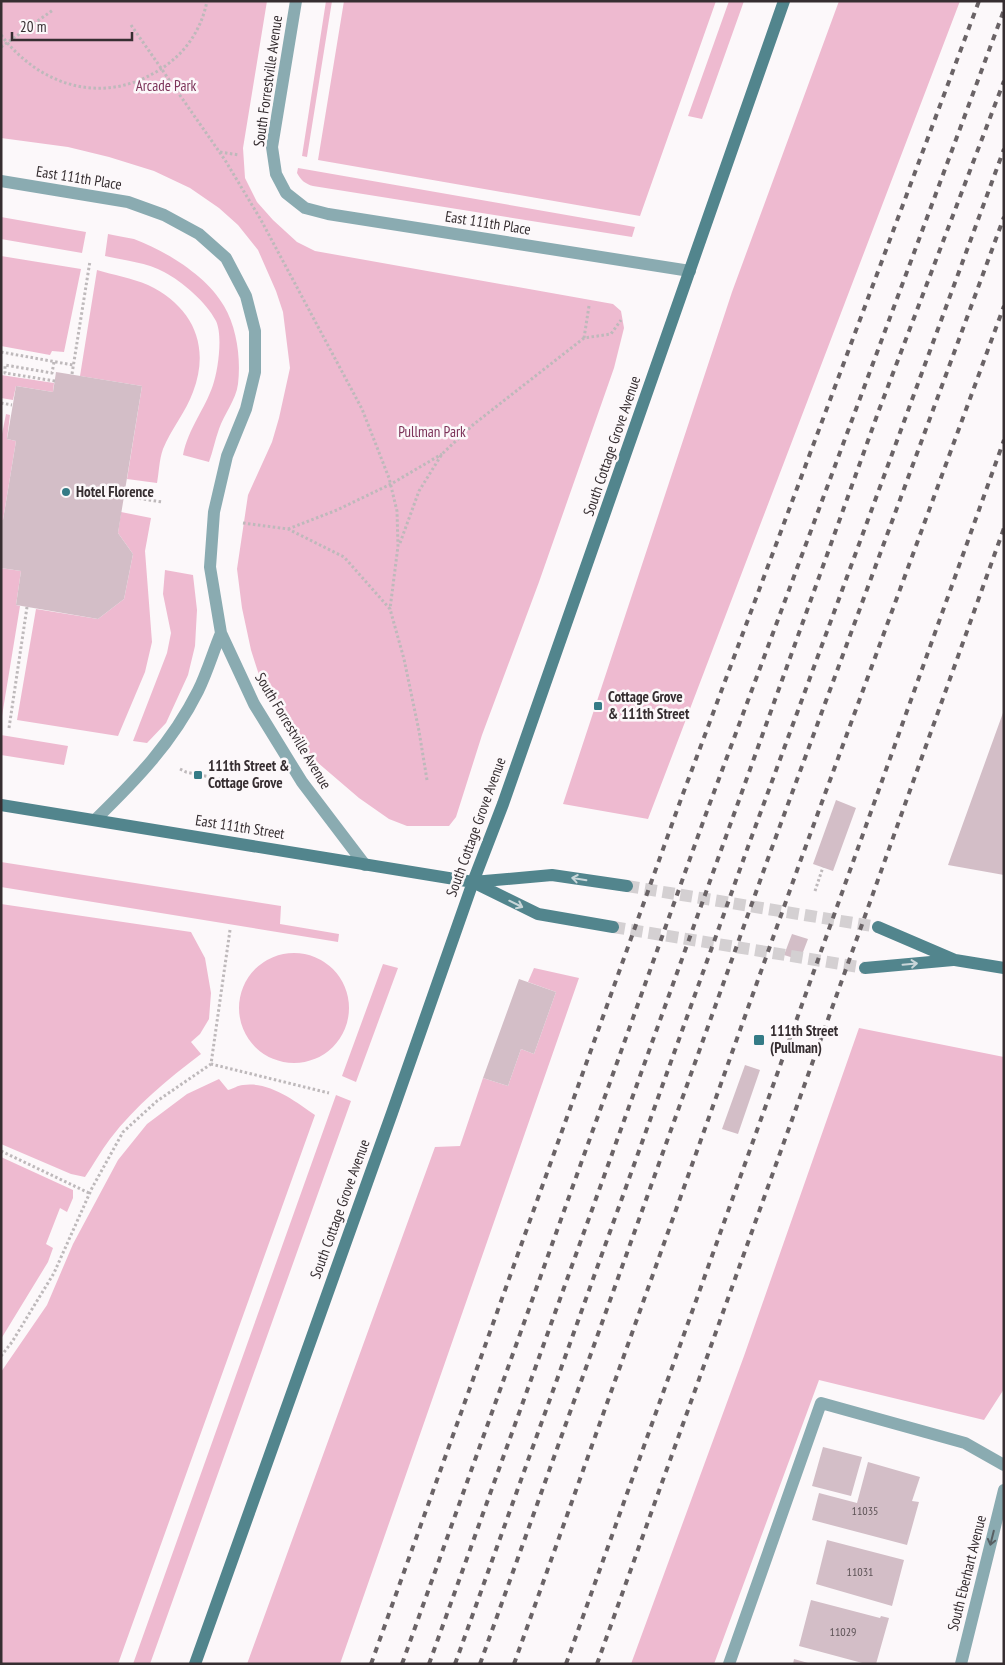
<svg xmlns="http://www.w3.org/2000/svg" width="1005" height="1665" font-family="'PT Sans Narrow',sans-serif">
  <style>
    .green { fill: #eebad0 }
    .building { fill: #d3bec7 }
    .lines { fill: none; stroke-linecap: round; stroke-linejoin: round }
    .secondary-tunnel { stroke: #d4d0d2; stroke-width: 12; stroke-dasharray: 12 6; stroke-linecap: butt }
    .path { stroke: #beb9bb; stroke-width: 3; stroke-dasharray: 2.5 2.5; stroke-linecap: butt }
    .lane { stroke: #8aabb1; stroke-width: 12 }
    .street { stroke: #8aabb1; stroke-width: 12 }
    .secondary { stroke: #52858d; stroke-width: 12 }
    .rail { stroke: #6a6366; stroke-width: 4; stroke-dasharray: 6 6; stroke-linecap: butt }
    .oneway { stroke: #c9d6d9 }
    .oneway2 { stroke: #586064 }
    .poi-dot { fill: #347b86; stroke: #fcf8fa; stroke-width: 2 }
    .labels { text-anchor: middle; stroke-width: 5; stroke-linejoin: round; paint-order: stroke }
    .number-label { font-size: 12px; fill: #5d5256 }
    .street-label { font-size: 15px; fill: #362e31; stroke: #fcf8fa }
    .park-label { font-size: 15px; fill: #7c3359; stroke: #fcf8fa }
    .poi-label { font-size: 15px; font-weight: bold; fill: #362e31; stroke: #fcf8fa; text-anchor: start }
  </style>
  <rect width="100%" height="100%" fill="#fcf8fa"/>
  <!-- green -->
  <path class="green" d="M 1,1 L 267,1 L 243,148 L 245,178 L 257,202 L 273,220 L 297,242 L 315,251 L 613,304 L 621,311 L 624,328 L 614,368 L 539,582 L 482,735 L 456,817 L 449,826 L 407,826 L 389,819 L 359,798 L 317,762 L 292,735 L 259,675 L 251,650 L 242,608 L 237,569 L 248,495 L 272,442 L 279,418 L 290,368 L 283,312 L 276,291 L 258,250 L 238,225 L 219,208 L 190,188 L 154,171 L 109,157 L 68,147 L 1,138 Z
    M 326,1 L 332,1 L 307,157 L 302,156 Z
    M 344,1 L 716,1 L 640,216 L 318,160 Z
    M 729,1 L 744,1 L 702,119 L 688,116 Z
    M 839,1 L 960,1 L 648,819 L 563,804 L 732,292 Z
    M 298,168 L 635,227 L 632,237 L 313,186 C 305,184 301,180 297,173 Z
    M 1,217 L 86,232 L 82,253 L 1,239 Z
    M 108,234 C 116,236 125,237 134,239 C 166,251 207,276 224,306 C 237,328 241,359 238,384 C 236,400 224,414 219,429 C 215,440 213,451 209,462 L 183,455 C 188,429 205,409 213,385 C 218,370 223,336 216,321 C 206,302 183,282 164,272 C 149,263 123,260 105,256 Z
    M 1,256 L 81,269 L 64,352 L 52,351 L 50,355 L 1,346 Z
    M 97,270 C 113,275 132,278 148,285 C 192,306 211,345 193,392 C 186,412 171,429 163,449 C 159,460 159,473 157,483 L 127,479 L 142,386 L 80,376 Z
    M 1,375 L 54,383 L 53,392 L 16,386 L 13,400 L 1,398 Z
    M 6,414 L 10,415 L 7,439 L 16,441 L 3,520 L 1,520 L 1,439 Z
    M 121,512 L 151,518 L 145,551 L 152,642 L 145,672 L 118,736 L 17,720 L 36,609 L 98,619 L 124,599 L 133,554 L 118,533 Z
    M 1,568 L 21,571 L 16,605 L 20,606 L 2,716 Z
    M 165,570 L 193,575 L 197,610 L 195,646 L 188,675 L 166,723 L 147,743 L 133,741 L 167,653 L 171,633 L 163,594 Z
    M 1,735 L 68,746 L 64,765 L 1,755 Z
    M 1,862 L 281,906 L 280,924 L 339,934 L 338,942 L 1,887 Z
    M 1,904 L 191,932 L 205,958 L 211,993 L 209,1019 L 200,1034 L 191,1042 L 201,1054 C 168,1079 136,1105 110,1139 C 101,1151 93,1165 85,1177 L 71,1174 L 1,1144 Z
    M239 1008a55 55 0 1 1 110 0a55 55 0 1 1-110 0Z
    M 383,964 L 398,968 L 356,1082 L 342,1076 Z
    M 534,968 L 579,978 L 340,1664 L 247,1664 L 435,1147 L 460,1146 L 483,1078 L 508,1086 L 521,1049 L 534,1054 L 556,992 L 528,982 Z
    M 859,1028 L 1004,1057 L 1004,1389 L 984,1420 L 819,1380 L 714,1664 L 631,1664 L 744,1356 Z
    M 219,1079 L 228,1090 C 233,1089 238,1085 243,1085 C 269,1081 295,1101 315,1115 L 118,1664 L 1,1664 L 1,1372 L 47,1305 L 73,1244 L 118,1160 L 147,1124 L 187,1094 Z
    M 336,1095 L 351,1101 L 150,1664 L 133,1664 Z
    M 1,1157 L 73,1190 L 73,1198 L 67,1212 L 60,1208 L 46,1244 L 53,1248 L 48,1262 L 1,1339 Z"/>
  <!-- building -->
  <path class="building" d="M 56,372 L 142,386 L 118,533 L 133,554 L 124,599 L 98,619 L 16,605 L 21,571 L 1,568 L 1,520 L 3,520 L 16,441 L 7,439 L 16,386 L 53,392 Z
    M 1004,710 L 1004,875 L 948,865 Z
    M 836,800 L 856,808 L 833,871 L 813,864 Z
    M 792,934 L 808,939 L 800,960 L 784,955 Z
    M 519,979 L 556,992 L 534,1054 L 521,1049 L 508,1086 L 483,1078 Z
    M 745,1065 L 760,1070 L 738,1134 L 722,1129 Z
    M 823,1447 L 862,1457 L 851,1496 L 812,1486 Z
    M 868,1462 L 920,1477 L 912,1501 L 919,1502 L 907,1545 L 812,1520 L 819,1493 L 857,1503 Z
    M 827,1540 L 904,1560 L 892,1606 L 816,1584 Z
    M 811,1600 L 880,1618 L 881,1616 L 889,1618 L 876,1664 L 866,1664 L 799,1646 Z
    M 794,1659 L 808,1663 L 808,1664 L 793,1664 Z"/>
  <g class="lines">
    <!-- secondary-tunnel -->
    <path class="secondary-tunnel" d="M 627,886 L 878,927
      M 613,927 L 865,968"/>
    <!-- path -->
    <path class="path" d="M 131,25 L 225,160 L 261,220 L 362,409 L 389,478 L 397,511 L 398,546 L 390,609
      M 1,35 C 43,90 110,107 168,64 C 188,49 202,27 207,1
      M 1,47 L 53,10
      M 220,152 L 239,155
      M 589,306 L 584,338 L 611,334 L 621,320
      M 1,352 L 73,365
      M 54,362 L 52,373 L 5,365 L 5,373 L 55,381
      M 72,374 L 90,261
      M 1,403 L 12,405
      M 124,496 L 162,502
      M 243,523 L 288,529 L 344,557 L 390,609 L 404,659 L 419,731 L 427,780
      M 288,529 L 337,510 L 391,484 L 442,454
      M 400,543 L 419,491 L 442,454 L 474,424 L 584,338
      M 9,728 L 27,607
      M 180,769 L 186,772 L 264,788 L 271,785
      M 815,891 L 823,867
      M 230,930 L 211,1064 L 329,1093
      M 1,1151 L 89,1193
      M 1,1356 L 12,1342 L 54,1273 L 92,1188 L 123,1132 L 157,1101 L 211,1064"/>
    <!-- lane -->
    <path class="lane" d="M 729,1664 L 821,1403 L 965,1443 L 1004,1465"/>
    <!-- street -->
    <path class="street" d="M 296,1 L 272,147 L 276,174 L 286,193 L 305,208 L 328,214 L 690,271
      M 1,181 L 128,202 L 164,215 L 199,234 L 226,258 L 246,296 L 255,331 L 255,372 L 246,409 L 227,456 L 214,512 L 210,567 L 221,633 L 254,704 L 302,782 L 365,865
      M 95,820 C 136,780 172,743 198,691 C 207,673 213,652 221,633
      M 961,1664 L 1004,1490"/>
    <!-- secondary -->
    <path class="secondary" d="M 1,805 L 473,882 L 552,875 L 627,886
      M 473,882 L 538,914 L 613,927
      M 878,927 L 955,960 L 1004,968
      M 865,968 L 953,960
      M 195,1664 L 392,1113 L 473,882 L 503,804 L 784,1"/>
    <!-- rail -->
    <path class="rail" d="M 371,1664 L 681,799 L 979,1
      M 402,1664 L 707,811 L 1004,10
      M 429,1664 L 879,410 L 1004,81
      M 455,1664 L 749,844 L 1004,149
      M 480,1664 L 770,853 L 1004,217
      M 514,1664 L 800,862 L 1004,306
      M 566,1664 L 1004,440
      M 597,1664 L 1004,528"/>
  </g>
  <!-- one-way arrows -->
  <defs><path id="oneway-shaft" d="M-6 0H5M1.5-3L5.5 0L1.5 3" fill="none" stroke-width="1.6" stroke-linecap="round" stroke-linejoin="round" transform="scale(1.25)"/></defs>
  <g class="oneway">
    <use href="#oneway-shaft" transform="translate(579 879) rotate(-171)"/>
    <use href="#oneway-shaft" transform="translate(516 904) rotate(26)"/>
    <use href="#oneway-shaft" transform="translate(910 964) rotate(-5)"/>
  </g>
  <use class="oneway2" href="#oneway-shaft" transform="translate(992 1538) rotate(104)"/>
  <!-- markers -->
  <g class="poi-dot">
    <circle cx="66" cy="492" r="5"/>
    <rect x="593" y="701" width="10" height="10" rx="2.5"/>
    <rect x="193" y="770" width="10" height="10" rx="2.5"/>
    <rect x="753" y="1034" width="12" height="12" rx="2.5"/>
  </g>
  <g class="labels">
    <!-- number labels -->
    <g class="number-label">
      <text x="865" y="1515">11035</text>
      <text x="860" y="1576">11031</text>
      <text x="843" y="1636">11029</text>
    </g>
    <!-- street labels -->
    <g class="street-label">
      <text transform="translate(268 81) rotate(-82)" y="5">South Forrestville Avenue</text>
      <text transform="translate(79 178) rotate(9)" y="5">East 111th Place</text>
      <text transform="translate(488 223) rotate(9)" y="5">East 111th Place</text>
      <text transform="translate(612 446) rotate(-71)" y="5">South Cottage Grove Avenue</text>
      <text transform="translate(293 731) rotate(59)" y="5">South Forrestville Avenue</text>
      <text transform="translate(240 827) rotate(9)" y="5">East 111th Street</text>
      <text transform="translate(476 827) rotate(-70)" y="5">South Cottage Grove Avenue</text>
      <text transform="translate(340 1209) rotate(-70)" y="5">South Cottage Grove Avenue</text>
      <text transform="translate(967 1573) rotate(-76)" y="5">South Eberhart Avenue</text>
    </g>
    <!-- park labels -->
    <g class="park-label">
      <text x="166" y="91">Arcade Park</text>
      <text x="432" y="437">Pullman Park</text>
    </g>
    <!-- poi labels -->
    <g class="poi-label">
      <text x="76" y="497">Hotel Florence</text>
      <text x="608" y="702">Cottage Grove<tspan x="608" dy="17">&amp; 111th Street</tspan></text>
      <text x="208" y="771">111th Street &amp;<tspan x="208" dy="17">Cottage Grove</tspan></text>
      <text x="770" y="1036">111th Street<tspan x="770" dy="17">(Pullman)</tspan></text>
    </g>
  </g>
  <!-- border -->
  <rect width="1005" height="1665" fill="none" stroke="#362e31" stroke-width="5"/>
  <!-- scale -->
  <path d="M12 32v8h120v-8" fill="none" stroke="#362e31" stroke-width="2.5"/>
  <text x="20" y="32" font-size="15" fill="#362e31" stroke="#fcf8fa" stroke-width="4" paint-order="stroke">20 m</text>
</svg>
